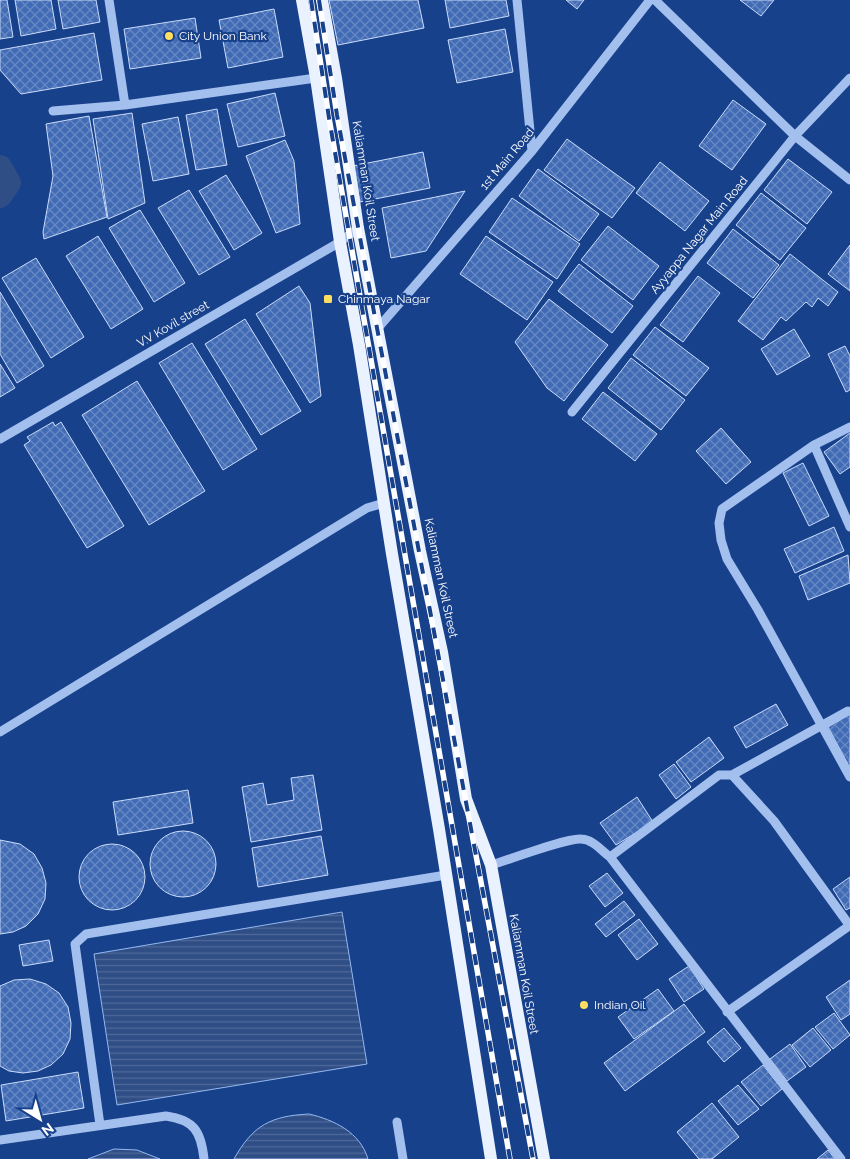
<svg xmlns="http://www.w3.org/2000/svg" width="850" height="1159" font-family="Raleway,sans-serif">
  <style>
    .water { fill: url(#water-rules); stroke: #95b8f1 }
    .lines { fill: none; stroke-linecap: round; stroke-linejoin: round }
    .canal { stroke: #304e86; stroke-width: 24 }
    .building { fill: url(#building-cross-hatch); stroke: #c9dbfa }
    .minor { stroke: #a3bfee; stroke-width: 9 }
    .major { stroke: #eaf1ff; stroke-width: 12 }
    .rail-casing { stroke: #fff; stroke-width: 5.5 }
    .rail { stroke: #18418c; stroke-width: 4; stroke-dasharray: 11; stroke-linecap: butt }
    .poi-dot { fill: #ffde60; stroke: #18418c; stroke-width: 2 }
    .labels { text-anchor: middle; stroke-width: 4.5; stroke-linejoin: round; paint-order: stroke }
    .poi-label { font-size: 12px; fill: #fff; stroke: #18418c; text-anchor: start }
    .street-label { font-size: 12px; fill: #fff; stroke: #18418c }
  </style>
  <defs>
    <pattern id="water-rules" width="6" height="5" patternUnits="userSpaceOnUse" patternTransform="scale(1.25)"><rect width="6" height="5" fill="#304e86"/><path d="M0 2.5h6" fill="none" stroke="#4f6998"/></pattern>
    <pattern id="building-cross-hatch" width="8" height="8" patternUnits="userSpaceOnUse" patternTransform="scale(1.25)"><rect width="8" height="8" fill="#416bb5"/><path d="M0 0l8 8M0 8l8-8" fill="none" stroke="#6789c4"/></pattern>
  </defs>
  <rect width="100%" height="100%" fill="#18418c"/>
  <!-- water -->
  <path class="water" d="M 342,912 L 367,1064 L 117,1105 L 94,954 Z
    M 309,1114 C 334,1120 360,1132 368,1159 L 234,1159 C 253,1125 271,1116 309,1114 Z
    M 114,1149 L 137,1150 L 160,1159 L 88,1159 Z"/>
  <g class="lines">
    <!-- canal -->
    <path class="canal" d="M 0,167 L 9,183 L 0,196"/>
  </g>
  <!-- building -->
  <path class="building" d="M 0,0 L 7,0 L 13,37 L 0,39 Z
    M 15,0 L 51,0 L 56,29 L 21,36 Z
    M 58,0 L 96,0 L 100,22 L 63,29 Z
    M 329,0 L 418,0 L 424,28 L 338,45 Z
    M 445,0 L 506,0 L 509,16 L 450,28 Z
    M 566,0 L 584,0 L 577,9 Z
    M 740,0 L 774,0 L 761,16 Z
    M 274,9 L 283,57 L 228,68 L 219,20 Z
    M 195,18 L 201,58 L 130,69 L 124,29 Z
    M 505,29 L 513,72 L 457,83 L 448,40 Z
    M 94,33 L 102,80 L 21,94 L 0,70 L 0,50 Z
    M 275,93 L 285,136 L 238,147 L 227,104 Z
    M 733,100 L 766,124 L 732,170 L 699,146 Z
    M 217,109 L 227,165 L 196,170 L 186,115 Z
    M 132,113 L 145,203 L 108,219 L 93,119 Z
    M 89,116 L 107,217 L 44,239 L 43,232 L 53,176 L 46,124 Z
    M 178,117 L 189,174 L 153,181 L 142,124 Z
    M 567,139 L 635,188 L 612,218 L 544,170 Z
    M 285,140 L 294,161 L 300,224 L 276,233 L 246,156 Z
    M 423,152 L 430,188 L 360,202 L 353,166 Z
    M 788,159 L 832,192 L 807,224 L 764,190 Z
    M 660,162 L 709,201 L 685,231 L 636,193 Z
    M 538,169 L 599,214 L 579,241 L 519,196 Z
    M 226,175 L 262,233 L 234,250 L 199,191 Z
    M 189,190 L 230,257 L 199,275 L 158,208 Z
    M 465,191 L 426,251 L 391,258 L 382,208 Z
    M 761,193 L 806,228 L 780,260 L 736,225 Z
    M 512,198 L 580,244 L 557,279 L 489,232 Z
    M 140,210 L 185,283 L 154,302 L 109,228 Z
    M 608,226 L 659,266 L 633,300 L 581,260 Z
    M 733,229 L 779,265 L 753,298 L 707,263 Z
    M 98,236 L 143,309 L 111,329 L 66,256 Z
    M 486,236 L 553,282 L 527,320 L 460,274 Z
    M 850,245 L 850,291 L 828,274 Z
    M 790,254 L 838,292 L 828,306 L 818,298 L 812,307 L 806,302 L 786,321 L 781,317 L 763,340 L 738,321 Z
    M 36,258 L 84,337 L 51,358 L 2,278 Z
    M 579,264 L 633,306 L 612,333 L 558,291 Z
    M 698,276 L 720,293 L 683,342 L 660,325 Z
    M 299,286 L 310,303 L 321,396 L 310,403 L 256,314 Z
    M 0,292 L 44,366 L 17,383 L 0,354 Z
    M 549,299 L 608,345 L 564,401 L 547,388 L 515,342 Z
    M 245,319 L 301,411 L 261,435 L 205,344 Z
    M 655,327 L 709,368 L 686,396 L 633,355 Z
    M 794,329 L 810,356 L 777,375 L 761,349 Z
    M 192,343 L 257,449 L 223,470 L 159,363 Z
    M 845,346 L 850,356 L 850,390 L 846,392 L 828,354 Z
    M 631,358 L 685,400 L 661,430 L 608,388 Z
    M 0,364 L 15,388 L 0,397 Z
    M 137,381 L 205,491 L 149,525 L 82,415 Z
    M 603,392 L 657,434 L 635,461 L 582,419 Z
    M 53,422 L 55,426 L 61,422 L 124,526 L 87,548 L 24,445 L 30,441 L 27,437 Z
    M 721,428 L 751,462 L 726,484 L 696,451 Z
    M 850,433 L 850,467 L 840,474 L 824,452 Z
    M 803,463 L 829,516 L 809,526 L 783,473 Z
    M 834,527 L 844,551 L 795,573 L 784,549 Z
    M 848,555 L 850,583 L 808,600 L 799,576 Z
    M 776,704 L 788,725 L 746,748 L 734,727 Z
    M 850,714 L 850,768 L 828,727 Z
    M 709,737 L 724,758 L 691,782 L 676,762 Z
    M 674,764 L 691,787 L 676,799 L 659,775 Z
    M 313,775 L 322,830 L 251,842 L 242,787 L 263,783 L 267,805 L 294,800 L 291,778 Z
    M 188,790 L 193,823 L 118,835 L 113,802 Z
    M 637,797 L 653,822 L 616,845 L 600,823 Z
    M150 864a33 33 0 1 1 66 0a33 33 0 1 1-66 0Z
    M 321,836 L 328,875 L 258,887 L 252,848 Z
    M 0,840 L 20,844 L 34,854 L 42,868 L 46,883 L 45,899 L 38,914 L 26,926 L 13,932 L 0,934 Z
    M79 877a33 33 0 1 1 66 0a33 33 0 1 1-66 0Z
    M 607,873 L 623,893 L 605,907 L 589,886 Z
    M 850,877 L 850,908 L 846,910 L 833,889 Z
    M 624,901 L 635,915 L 606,937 L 595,924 Z
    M 639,919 L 658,944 L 637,960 L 618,935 Z
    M 49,940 L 53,961 L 23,966 L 19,945 Z
    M 689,966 L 704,989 L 684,1002 L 669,979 Z
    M 30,979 L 46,984 L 59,993 L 68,1007 L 71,1023 L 70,1039 L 63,1054 L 51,1065 L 38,1071 L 23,1073 L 9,1071 L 0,1066 L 0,986 L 14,980 Z
    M 850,980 L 850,1014 L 841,1020 L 826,997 Z
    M 658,989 L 674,1011 L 634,1039 L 618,1017 Z
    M 684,1004 L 705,1032 L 625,1091 L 604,1063 Z
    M 834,1013 L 850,1035 L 833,1049 L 815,1027 Z
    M 724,1028 L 741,1048 L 724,1062 L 707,1042 Z
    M 813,1028 L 831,1050 L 810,1067 L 792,1045 Z
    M 790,1044 L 806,1067 L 787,1081 L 770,1059 Z
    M 763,1065 L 782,1089 L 761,1106 L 741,1082 Z
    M 78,1072 L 84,1108 L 6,1121 L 1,1085 Z
    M 738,1085 L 759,1109 L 738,1125 L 718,1101 Z
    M 712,1103 L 739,1137 L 712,1159 L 699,1159 L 677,1132 Z
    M 828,1150 L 835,1159 L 817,1159 Z"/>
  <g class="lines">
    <!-- minor -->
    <path class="minor" d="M 109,0 L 125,105
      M 517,0 L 532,151
      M 655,0 L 795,136 L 850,180
      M 53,111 L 125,105 L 316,78
      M 377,329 L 532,151 L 650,0
      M 572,412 L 795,136 L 850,78
      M 850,427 L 814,445 L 722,509 L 719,523 L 721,540 L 727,559 L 758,610 L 850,777
      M 0,439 L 340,242 L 358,228
      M 814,445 L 850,527
      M 0,732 L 367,508 L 384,503
      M 732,775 L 774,821 L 850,926
      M 610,857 L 719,775 L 732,775 L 848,711
      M 491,865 C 508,860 566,838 581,839 C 592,839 601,850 610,857 L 841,1159
      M 727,1012 L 849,926
      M 397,1122 L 403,1159
      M 100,1125 L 75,944 L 86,934 L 446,875
      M 0,1140 L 166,1116 C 194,1120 201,1131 204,1159"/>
    <!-- major -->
    <path class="major" d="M 302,0 L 316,78 L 340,242 L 359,345 L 392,554 L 439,829 L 491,1159
      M 322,0 L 336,78 L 358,228 L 420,551 L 442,652 L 466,799 L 491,865 L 544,1159"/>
    <!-- rail casing -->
    <g class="rail-casing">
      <path id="rail" d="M 311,0 L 329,118 L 510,1159
        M 319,0 L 337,115 L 533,1159"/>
    </g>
    <!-- rail -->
    <use href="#rail" class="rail"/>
  </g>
  <!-- markers -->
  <g class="poi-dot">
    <circle cx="169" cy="36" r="5"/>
    <rect x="323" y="294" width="10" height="10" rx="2.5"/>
    <circle cx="584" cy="1005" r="5"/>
  </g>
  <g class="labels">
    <!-- poi labels -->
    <g class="poi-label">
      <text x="179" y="40">City Union Bank</text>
      <text x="338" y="303">Chinmaya Nagar</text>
      <text x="594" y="1009">Indian Oil</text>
    </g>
    <!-- street labels -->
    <g class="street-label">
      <text transform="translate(507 159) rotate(-50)" y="4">1st Main Road</text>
      <text transform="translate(366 181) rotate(81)" y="4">Kaliamman Koil Street</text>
      <text transform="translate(699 235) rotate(-51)" y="4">Ayyappa Nagar Main Road</text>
      <text transform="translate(173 324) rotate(-30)" y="4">V.V Kovil street</text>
      <text transform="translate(441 578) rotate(78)" y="4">Kaliamman Koil Street</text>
      <text transform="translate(524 974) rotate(80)" y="4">Kaliamman Koil Street</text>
    </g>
  </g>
  <!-- north arrow -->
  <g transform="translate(40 1119) rotate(143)" stroke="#18418c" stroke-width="4" paint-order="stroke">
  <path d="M0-4L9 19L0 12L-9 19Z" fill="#ffffff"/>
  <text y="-8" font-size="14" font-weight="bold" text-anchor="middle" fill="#ffffff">N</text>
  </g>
</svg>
